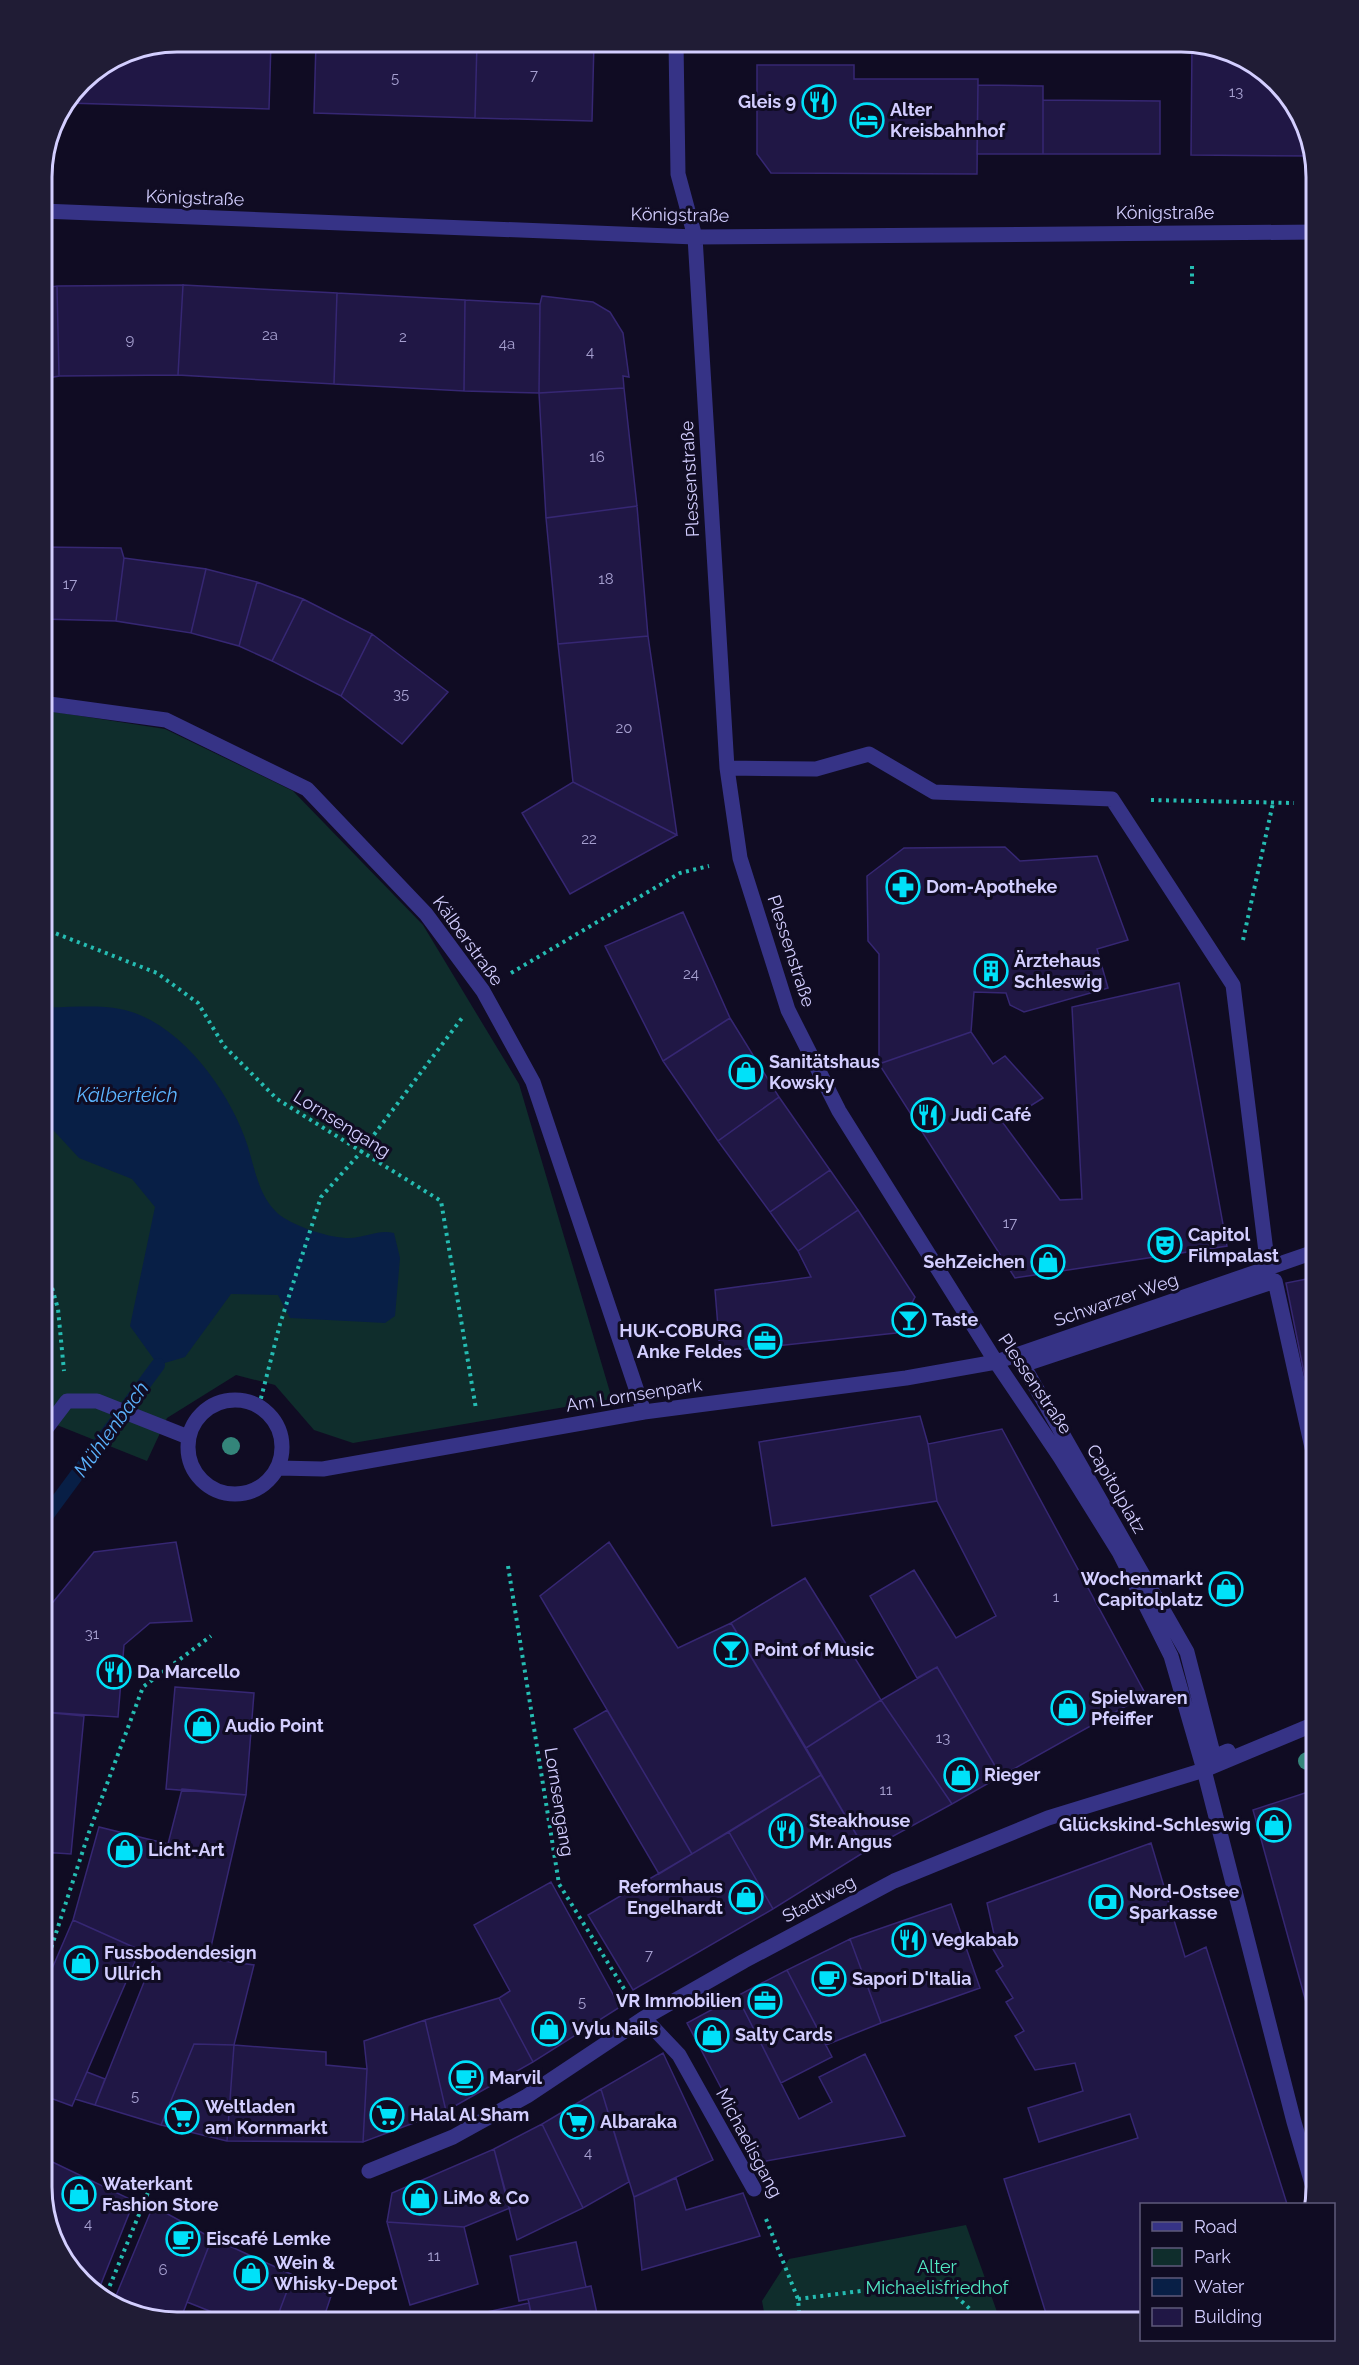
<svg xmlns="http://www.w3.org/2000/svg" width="1359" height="2365" font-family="Raleway,sans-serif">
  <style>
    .green { fill: #0f2d2c }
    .water { fill: #081f46 }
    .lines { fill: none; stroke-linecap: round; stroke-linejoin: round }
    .stream { stroke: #081f46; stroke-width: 14 }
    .building { fill: #201745; stroke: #362773; stroke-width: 1.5 }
    .path { stroke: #25bcb2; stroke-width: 4; stroke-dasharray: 3 4.5; stroke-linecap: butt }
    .minor { stroke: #363386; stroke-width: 15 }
    .tree { fill: #34857a }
    .labels { text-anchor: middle; stroke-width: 6; stroke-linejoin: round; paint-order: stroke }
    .number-label { font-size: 15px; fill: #a6a0d0 }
    .poi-label { font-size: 18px; font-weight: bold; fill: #d3ceff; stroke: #100c23; text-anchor: start }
    .street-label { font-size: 18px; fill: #d3ceff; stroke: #100c23 }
    .park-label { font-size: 18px; fill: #51e8c2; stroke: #100c23 }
    .water-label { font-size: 20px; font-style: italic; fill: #5cb4ff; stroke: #100c23 }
    .rim { fill: none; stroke: #d3ceff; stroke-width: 3 }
  </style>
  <rect width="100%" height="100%" fill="#100c23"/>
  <!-- green -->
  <path class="green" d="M 42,710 L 165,729 L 293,791 L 423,925 L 519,1084 L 612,1399 L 353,1443 L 314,1430 L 275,1385 L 236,1375 L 167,1418 L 147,1461 L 42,1419 Z
    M 966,2225 L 1001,2323 L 766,2323 L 762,2301 L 789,2259 Z"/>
  <!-- water -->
  <path class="water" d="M 42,1007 C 66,1008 97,1004 120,1009 C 179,1020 231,1092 248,1147 C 256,1173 260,1202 284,1218 C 300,1228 330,1238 349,1238 C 365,1238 378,1229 394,1233 L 400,1258 L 395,1316 L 385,1323 L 290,1318 L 278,1295 L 231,1294 L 185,1357 L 158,1365 L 130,1326 L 155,1207 L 132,1179 L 79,1158 L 42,1118 Z"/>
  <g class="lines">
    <!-- stream -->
    <path class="stream" d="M 42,1522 L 158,1365"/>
  </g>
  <!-- building -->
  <path class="building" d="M 178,42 L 271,42 L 269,109 L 67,103 L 82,82 L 126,52 Z
    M 316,42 L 477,42 L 475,118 L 314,113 Z
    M 477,42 L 594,42 L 592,121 L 475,118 Z
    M 1192,43 L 1257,65 L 1303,118 L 1312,156 L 1191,155 Z
    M 757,65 L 854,65 L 854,79 L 978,79 L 977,174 L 771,173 L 757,154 Z
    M 978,85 L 1043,86 L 1043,154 L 977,154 Z
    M 1043,100 L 1160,101 L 1160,154 L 1043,154 Z
    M 183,285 L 178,375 L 59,376 L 57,286 Z
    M 183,285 L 337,293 L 334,384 L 178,375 Z
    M 57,286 L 59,376 L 42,379 L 42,288 Z
    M 337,293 L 465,300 L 464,391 L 334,384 Z
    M 542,296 L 593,302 L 610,312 L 623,333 L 629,377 L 623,376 L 624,388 L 539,393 L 540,304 Z
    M 465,300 L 540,304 L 539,393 L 464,391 Z
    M 624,388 L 637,506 L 546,518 L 539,393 Z
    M 637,506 L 648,636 L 558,644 L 546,518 Z
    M 42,547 L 121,548 L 124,558 L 116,621 L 42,619 Z
    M 124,558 L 206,569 L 191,633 L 116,621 Z
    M 206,569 L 257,582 L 239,646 L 191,633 Z
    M 257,582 L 303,599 L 272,661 L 239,646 Z
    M 303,599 L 372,634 L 341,696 L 272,661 Z
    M 372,634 L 448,692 L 402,744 L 341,696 Z
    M 648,636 L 677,835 L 573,782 L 558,644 Z
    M 573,782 L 677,835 L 570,894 L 522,813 Z
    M 1005,847 L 1020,861 L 1097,856 L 1128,940 L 1097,949 L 1108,988 L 1024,1012 L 1010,1005 L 1006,993 L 974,992 L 971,1032 L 879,1064 L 879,954 L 868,941 L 867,876 L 904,848 Z
    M 683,912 L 730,1018 L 663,1061 L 605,946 Z
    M 1179,983 L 1227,1246 L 1015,1278 L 879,1064 L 971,1032 L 993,1064 L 1005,1056 L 1043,1098 L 1003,1123 L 1060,1200 L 1082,1199 L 1072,1007 Z
    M 730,1018 L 779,1097 L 718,1141 L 663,1061 Z
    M 779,1097 L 830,1170 L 770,1212 L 718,1141 Z
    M 830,1170 L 858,1210 L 798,1251 L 770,1212 Z
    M 858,1210 L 915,1297 L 896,1333 L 720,1352 L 715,1290 L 811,1277 L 798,1251 Z
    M 1317,1277 L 1317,1438 L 1286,1283 Z
    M 920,1416 L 928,1444 L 937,1501 L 772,1526 L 759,1442 Z
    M 1002,1429 L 1146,1695 L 1001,1776 L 937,1667 L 917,1678 L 870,1596 L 914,1570 L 956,1638 L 996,1616 L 937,1501 L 928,1444 Z
    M 176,1542 L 192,1621 L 150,1623 L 124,1645 L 118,1717 L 44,1712 L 49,1607 L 94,1552 Z
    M 609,1542 L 678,1648 L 731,1623 L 821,1775 L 692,1854 L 540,1596 Z
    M 805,1578 L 881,1700 L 806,1748 L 731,1623 Z
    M 937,1667 L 1001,1776 L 952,1804 L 881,1700 Z
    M 175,1687 L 254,1693 L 246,1795 L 166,1789 Z
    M 881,1700 L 952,1804 L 866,1851 L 806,1748 Z
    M 607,1710 L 692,1854 L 659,1874 L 574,1729 Z
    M 42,1712 L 84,1716 L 71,1854 L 42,1852 Z
    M 821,1775 L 866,1851 L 773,1909 L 729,1832 Z
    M 182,1789 L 246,1795 L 208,1960 L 140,1950 L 73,1920 L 99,1827 L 168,1844 Z
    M 1317,1789 L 1317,2042 L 1253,1810 Z
    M 729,1832 L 773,1909 L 633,1990 L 588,1915 Z
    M 1151,1843 L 1185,1957 L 1206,1947 L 1287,2204 L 1142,2204 L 1142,2323 L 1049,2323 L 1004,2179 L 1138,2138 L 1130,2114 L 1039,2142 L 1028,2108 L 1083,2091 L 1075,2063 L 1035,2070 L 1015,2036 L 1024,2031 L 1006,2002 L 1013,1998 L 996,1971 L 1003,1966 L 987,1939 L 994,1934 L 987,1903 Z
    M 42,1852 L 52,1853 L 44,1940 L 42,1940 Z
    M 551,1882 L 620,2007 L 533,2062 L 499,1998 L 510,1991 L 474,1925 Z
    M 951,1904 L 980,1988 L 881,2023 L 850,1939 Z
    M 73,1920 L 140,1950 L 72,2106 L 42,2095 L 42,1992 Z
    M 850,1939 L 881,2023 L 826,2045 L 787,1970 Z
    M 156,1952 L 254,1965 L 234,2045 L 194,2044 L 161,2125 L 95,2105 Z
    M 787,1970 L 832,2057 L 781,2083 L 737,1996 Z
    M 737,1996 L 799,2119 L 832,2102 L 819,2077 L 865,2054 L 905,2136 L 760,2162 L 687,2023 Z
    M 499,1998 L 533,2062 L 446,2111 L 425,2020 Z
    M 425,2020 L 446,2111 L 363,2142 L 367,2069 L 364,2041 Z
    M 194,2044 L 234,2045 L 227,2141 L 161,2125 Z
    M 234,2045 L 326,2052 L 326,2065 L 367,2069 L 363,2142 L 227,2141 Z
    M 663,2053 L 713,2160 L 634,2197 L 601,2089 Z
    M 87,2072 L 105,2079 L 95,2105 L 75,2099 Z
    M 601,2089 L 629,2182 L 583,2208 L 542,2124 Z
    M 542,2124 L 583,2208 L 517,2240 L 494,2149 Z
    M 494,2149 L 510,2208 L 464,2227 L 387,2222 L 392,2193 Z
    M 42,2157 L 134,2201 L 99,2289 L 90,2286 L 56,2247 L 42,2187 Z
    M 676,2178 L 686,2210 L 743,2193 L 760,2236 L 642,2270 L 634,2197 Z
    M 153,2206 L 212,2238 L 179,2323 L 169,2323 L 113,2303 Z
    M 387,2222 L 464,2227 L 478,2284 L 410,2305 Z
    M 212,2238 L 293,2275 L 275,2323 L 213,2323 L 217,2314 L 187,2302 Z
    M 576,2242 L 586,2287 L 519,2301 L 510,2256 Z
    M 293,2275 L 331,2296 L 322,2323 L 275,2323 Z
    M 591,2286 L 599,2323 L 533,2323 L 528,2299 Z
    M 529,2303 L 533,2323 L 436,2323 Z"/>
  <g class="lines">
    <!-- path -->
    <path class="path" d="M 1192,266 L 1192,286
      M 1151,800 L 1294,803
      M 42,928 L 157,973 L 198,1003 L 224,1046 L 277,1099 L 441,1201 L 476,1409
      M 1243,940 L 1273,803
      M 511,973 L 680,873 L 709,866
      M 42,1252 L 58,1309 L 64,1371
      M 259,1406 L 280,1324 L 321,1197 L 361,1152 L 462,1018
      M 508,1566 L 559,1884 L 626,1992
      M 42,1976 L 88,1835 L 143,1687 L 211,1636
      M 766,2219 L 798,2299 L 800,2323
      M 798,2299 L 939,2281 L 970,2309 L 975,2323
      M 104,2300 L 149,2190"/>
    <!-- minor -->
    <path class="minor" d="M 676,42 L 678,174 L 695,237 L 727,768 L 740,858 L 788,1010 L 839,1111 L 996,1362 L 1060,1457 L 1119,1552 L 1171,1656 L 1204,1770 L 1294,2122 L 1315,2194
      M 42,211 L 695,237 L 1317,232
      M 42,703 L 166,720 L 307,789 L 426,914 L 483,991 L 533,1082 L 644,1412
      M 727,768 L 816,769 L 869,754 L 934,792 L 1112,799 L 1233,985 L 1268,1268
      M188 1447a47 47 0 1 1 94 0a47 47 0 1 1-94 0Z
      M 42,1434 L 67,1401 L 97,1401 L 188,1437
      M 278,1468 L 323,1469 L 644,1412 L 906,1378 L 996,1362 L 1317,1251
      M 1228,1751 L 1214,1757 L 1187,1652 L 1023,1365 L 1275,1281 L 1317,1470
      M 644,2018 L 679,2055 L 754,2189
      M 369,2171 L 453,2137 L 527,2096 L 644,2018 L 744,1961 L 894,1881 L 1048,1818 L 1204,1770 L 1317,1723"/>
  </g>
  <!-- trees -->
  <g class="tree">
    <circle cx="231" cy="1446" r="9"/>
    <circle cx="1307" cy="1761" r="9"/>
  </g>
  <!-- icons -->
  <defs>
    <g id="restaurant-ring" transform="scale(1.725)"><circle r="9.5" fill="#100c23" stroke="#00e1f9" stroke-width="1.5"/><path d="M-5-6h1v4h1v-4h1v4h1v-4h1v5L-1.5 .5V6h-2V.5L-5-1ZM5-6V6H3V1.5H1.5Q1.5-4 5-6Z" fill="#00e1f9"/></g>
    <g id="hotel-ring" transform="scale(1.725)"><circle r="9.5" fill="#100c23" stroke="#00e1f9" stroke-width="1.5"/><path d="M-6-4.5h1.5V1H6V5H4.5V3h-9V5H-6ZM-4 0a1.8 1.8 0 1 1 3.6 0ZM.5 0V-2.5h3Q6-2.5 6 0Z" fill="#00e1f9"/></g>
    <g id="pharmacy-ring" transform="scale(1.725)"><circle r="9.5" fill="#100c23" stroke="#00e1f9" stroke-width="1.5"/><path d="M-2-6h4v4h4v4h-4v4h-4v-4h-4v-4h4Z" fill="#00e1f9"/></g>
    <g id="building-ring" transform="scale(1.725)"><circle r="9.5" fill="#100c23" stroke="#00e1f9" stroke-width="1.5"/><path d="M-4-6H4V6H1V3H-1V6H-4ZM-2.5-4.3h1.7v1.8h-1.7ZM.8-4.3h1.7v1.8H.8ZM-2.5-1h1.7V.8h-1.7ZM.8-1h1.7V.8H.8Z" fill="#00e1f9"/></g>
    <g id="shop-ring" transform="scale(1.725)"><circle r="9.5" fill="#100c23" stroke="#00e1f9" stroke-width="1.5"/><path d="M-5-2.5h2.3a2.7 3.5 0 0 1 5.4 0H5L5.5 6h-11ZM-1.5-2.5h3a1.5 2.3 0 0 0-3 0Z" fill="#00e1f9"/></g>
    <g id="theatre-ring" transform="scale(1.725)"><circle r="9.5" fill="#100c23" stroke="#00e1f9" stroke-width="1.5"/><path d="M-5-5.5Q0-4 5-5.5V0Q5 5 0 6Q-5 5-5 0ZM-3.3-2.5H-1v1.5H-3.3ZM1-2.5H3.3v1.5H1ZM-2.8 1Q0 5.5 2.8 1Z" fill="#00e1f9"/></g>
    <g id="bar-ring" transform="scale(1.725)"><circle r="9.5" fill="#100c23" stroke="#00e1f9" stroke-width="1.5"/><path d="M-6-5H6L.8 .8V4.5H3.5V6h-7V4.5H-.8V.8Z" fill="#00e1f9"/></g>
    <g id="office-ring" transform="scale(1.725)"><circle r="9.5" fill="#100c23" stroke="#00e1f9" stroke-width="1.5"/><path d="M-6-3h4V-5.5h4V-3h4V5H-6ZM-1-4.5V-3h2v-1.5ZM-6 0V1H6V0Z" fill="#00e1f9"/></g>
    <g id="bank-ring" transform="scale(1.725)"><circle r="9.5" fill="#100c23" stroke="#00e1f9" stroke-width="1.5"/><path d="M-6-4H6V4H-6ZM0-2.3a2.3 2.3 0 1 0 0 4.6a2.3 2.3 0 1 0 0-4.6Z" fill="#00e1f9"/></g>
    <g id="cafe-ring" transform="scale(1.725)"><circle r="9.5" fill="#100c23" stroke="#00e1f9" stroke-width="1.5"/><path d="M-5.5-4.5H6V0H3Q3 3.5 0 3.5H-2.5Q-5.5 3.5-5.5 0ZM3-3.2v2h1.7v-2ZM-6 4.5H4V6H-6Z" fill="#00e1f9"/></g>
    <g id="supermarket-ring" transform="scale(1.725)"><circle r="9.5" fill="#100c23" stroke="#00e1f9" stroke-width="1.5"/><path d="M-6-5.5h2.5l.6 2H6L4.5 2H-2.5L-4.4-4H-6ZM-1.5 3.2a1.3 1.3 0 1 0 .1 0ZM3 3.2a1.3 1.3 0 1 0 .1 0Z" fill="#00e1f9"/></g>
  </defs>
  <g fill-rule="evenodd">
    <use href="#restaurant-ring" x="819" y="102"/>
    <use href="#hotel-ring" x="867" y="120"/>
    <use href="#pharmacy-ring" x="903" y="887"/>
    <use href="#building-ring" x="991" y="971"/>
    <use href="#shop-ring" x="746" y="1072"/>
    <use href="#restaurant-ring" x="928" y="1115"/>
    <use href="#theatre-ring" x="1165" y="1245"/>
    <use href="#shop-ring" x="1048" y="1262"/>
    <use href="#bar-ring" x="909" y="1320"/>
    <use href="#office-ring" x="765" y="1341"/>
    <use href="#shop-ring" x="1226" y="1589"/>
    <use href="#bar-ring" x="731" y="1650"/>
    <use href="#restaurant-ring" x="114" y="1672"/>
    <use href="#shop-ring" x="1068" y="1708"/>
    <use href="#shop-ring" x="202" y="1726"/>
    <use href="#shop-ring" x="961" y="1775"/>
    <use href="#shop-ring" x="1274" y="1825"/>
    <use href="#restaurant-ring" x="786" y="1831"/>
    <use href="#shop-ring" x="125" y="1850"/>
    <use href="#shop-ring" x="746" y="1897"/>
    <use href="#bank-ring" x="1106" y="1902"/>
    <use href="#restaurant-ring" x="909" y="1940"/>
    <use href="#shop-ring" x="81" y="1963"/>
    <use href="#cafe-ring" x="829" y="1979"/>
    <use href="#office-ring" x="765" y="2001"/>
    <use href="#shop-ring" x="549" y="2029"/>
    <use href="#shop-ring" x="712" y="2035"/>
    <use href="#cafe-ring" x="466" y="2078"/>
    <use href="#supermarket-ring" x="387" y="2115"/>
    <use href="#supermarket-ring" x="182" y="2117"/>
    <use href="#supermarket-ring" x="577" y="2122"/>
    <use href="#shop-ring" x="79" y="2194"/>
    <use href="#shop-ring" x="420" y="2198"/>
    <use href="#cafe-ring" x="183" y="2239"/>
    <use href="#shop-ring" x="251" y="2273"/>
  </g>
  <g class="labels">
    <!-- number labels -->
    <g class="number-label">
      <text x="534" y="80">7</text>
      <text x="395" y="83">5</text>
      <text x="1236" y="97">13</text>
      <text x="270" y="340">2a</text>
      <text x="403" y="342">2</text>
      <text x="130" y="345">9</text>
      <text x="507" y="349">4a</text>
      <text x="590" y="357">4</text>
      <text x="597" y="462">16</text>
      <text x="606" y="584">18</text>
      <text x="70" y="589">17</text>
      <text x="401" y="699">35</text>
      <text x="624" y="733">20</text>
      <text x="589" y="844">22</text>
      <text x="691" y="979">24</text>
      <text x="1010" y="1228">17</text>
      <text x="1056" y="1602">1</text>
      <text x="92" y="1639">31</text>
      <text x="943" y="1743">13</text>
      <text x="886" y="1795">11</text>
      <text x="649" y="1960">7</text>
      <text x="582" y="2007">5</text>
      <text x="135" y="2101">5</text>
      <text x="588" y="2158">4</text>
      <text x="88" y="2229">4</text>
      <text x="434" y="2261">11</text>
      <text x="163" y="2275">6</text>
    </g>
    <!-- poi labels -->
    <g class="poi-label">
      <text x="796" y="108" text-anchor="end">Gleis 9</text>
      <text x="890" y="116">Alter<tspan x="890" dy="21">Kreisbahnhof</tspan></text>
      <text x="926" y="893">Dom-Apotheke</text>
      <text x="1014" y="967">Ärztehaus<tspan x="1014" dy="21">Schleswig</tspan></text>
      <text x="769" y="1068">Sanitätshaus<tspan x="769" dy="21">Kowsky</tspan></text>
      <text x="951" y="1121">Judi Café</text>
      <text x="1188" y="1241">Capitol<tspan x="1188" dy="21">Filmpalast</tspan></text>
      <text x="1025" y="1268" text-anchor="end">SehZeichen</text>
      <text x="932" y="1326">Taste</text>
      <text x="742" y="1337" text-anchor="end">HUK-COBURG<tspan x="742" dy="21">Anke Feldes</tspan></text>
      <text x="1203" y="1585" text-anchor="end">Wochenmarkt<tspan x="1203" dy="21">Capitolplatz</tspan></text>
      <text x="754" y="1656">Point of Music</text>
      <text x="137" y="1678">Da Marcello</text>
      <text x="1091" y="1704">Spielwaren<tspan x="1091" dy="21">Pfeiffer</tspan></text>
      <text x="225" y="1732">Audio Point</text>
      <text x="984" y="1781">Rieger</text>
      <text x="809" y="1827">Steakhouse<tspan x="809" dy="21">Mr. Angus</tspan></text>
      <text x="1251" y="1831" text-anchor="end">Glückskind-Schleswig</text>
      <text x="148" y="1856">Licht-Art</text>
      <text x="723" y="1893" text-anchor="end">Reformhaus<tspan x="723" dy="21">Engelhardt</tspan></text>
      <text x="1129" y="1898">Nord-Ostsee<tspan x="1129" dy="21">Sparkasse</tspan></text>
      <text x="932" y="1946">Vegkabab</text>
      <text x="104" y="1959">Fussbodendesign<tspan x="104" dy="21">Ullrich</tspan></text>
      <text x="852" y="1985">Sapori D'Italia</text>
      <text x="742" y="2007" text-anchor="end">VR Immobilien</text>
      <text x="572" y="2035">Vylu Nails</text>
      <text x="735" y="2041">Salty Cards</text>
      <text x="489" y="2084">Marvil</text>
      <text x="205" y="2113">Weltladen<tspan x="205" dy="21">am Kornmarkt</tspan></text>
      <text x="410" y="2121">Halal Al Sham</text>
      <text x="600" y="2128">Albaraka</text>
      <text x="102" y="2190">Waterkant<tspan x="102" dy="21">Fashion Store</tspan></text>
      <text x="443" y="2204">LiMo &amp; Co</text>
      <text x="206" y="2245">Eiscafé Lemke</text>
      <text x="274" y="2269">Wein &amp;<tspan x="274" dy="21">Whisky-Depot</tspan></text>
    </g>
    <!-- street labels -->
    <g class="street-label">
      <text transform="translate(195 198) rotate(2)" y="6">Königstraße</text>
      <text x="1165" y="219">Königstraße</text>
      <text transform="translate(680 215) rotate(1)" y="6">Königstraße</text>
      <text transform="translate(690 479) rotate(-93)" y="6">Plessenstraße</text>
      <text transform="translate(468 941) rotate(54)" y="6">Kälberstraße</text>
      <text transform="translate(791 951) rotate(72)" y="6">Plessenstraße</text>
      <text transform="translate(342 1124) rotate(32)" y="6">Lornsengang</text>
      <text transform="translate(1116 1300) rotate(-19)" y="6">Schwarzer Weg</text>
      <text transform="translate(1035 1384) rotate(56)" y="6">Plessenstraße</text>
      <text transform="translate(634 1395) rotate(-9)" y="6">Am Lornsenpark</text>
      <text transform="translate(1116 1489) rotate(60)" y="6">Capitolplatz</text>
      <text transform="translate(559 1802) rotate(81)" y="6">Lornsengang</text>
      <text transform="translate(819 1899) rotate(-28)" y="6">Stadtweg</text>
      <text transform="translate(749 2143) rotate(62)" y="6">Michaelisgang</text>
    </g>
    <!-- park labels -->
    <g class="park-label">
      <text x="937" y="2273">Alter<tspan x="937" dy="21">Michaelisfriedhof</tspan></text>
    </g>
    <!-- water labels -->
    <g class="water-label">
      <text x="127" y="1102">Kälberteich</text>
      <text transform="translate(111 1429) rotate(-54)" y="7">Mühlenbach</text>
    </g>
  </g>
  <!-- crop -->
  <path d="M0 0H1359V2365H0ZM177 52H1181A125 125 0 0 1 1306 177V2187A125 125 0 0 1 1181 2312H177A125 125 0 0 1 52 2187V177A125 125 0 0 1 177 52Z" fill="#201c35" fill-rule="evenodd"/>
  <path class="rim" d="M177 52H1181A125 125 0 0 1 1306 177V2187A125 125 0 0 1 1181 2312H177A125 125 0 0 1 52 2187V177A125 125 0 0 1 177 52Z"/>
  <!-- legend -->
  <rect x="1140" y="2203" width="195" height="138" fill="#100c23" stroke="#5e5a7b" stroke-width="1.5"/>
  <rect x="1152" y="2222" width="30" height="9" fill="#363386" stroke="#5e5a7b" stroke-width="1.5"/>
  <text x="1194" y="2233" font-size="18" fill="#d3ceff">Road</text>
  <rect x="1152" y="2248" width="30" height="18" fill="#0f2d2c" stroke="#5e5a7b" stroke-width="1.5"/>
  <text x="1194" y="2263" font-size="18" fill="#d3ceff">Park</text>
  <rect x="1152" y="2278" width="30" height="18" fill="#081f46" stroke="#5e5a7b" stroke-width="1.5"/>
  <text x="1194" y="2293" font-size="18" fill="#d3ceff">Water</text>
  <rect x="1152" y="2308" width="30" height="18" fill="#201745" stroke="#5e5a7b" stroke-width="1.5"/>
  <text x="1194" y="2323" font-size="18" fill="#d3ceff">Building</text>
</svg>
